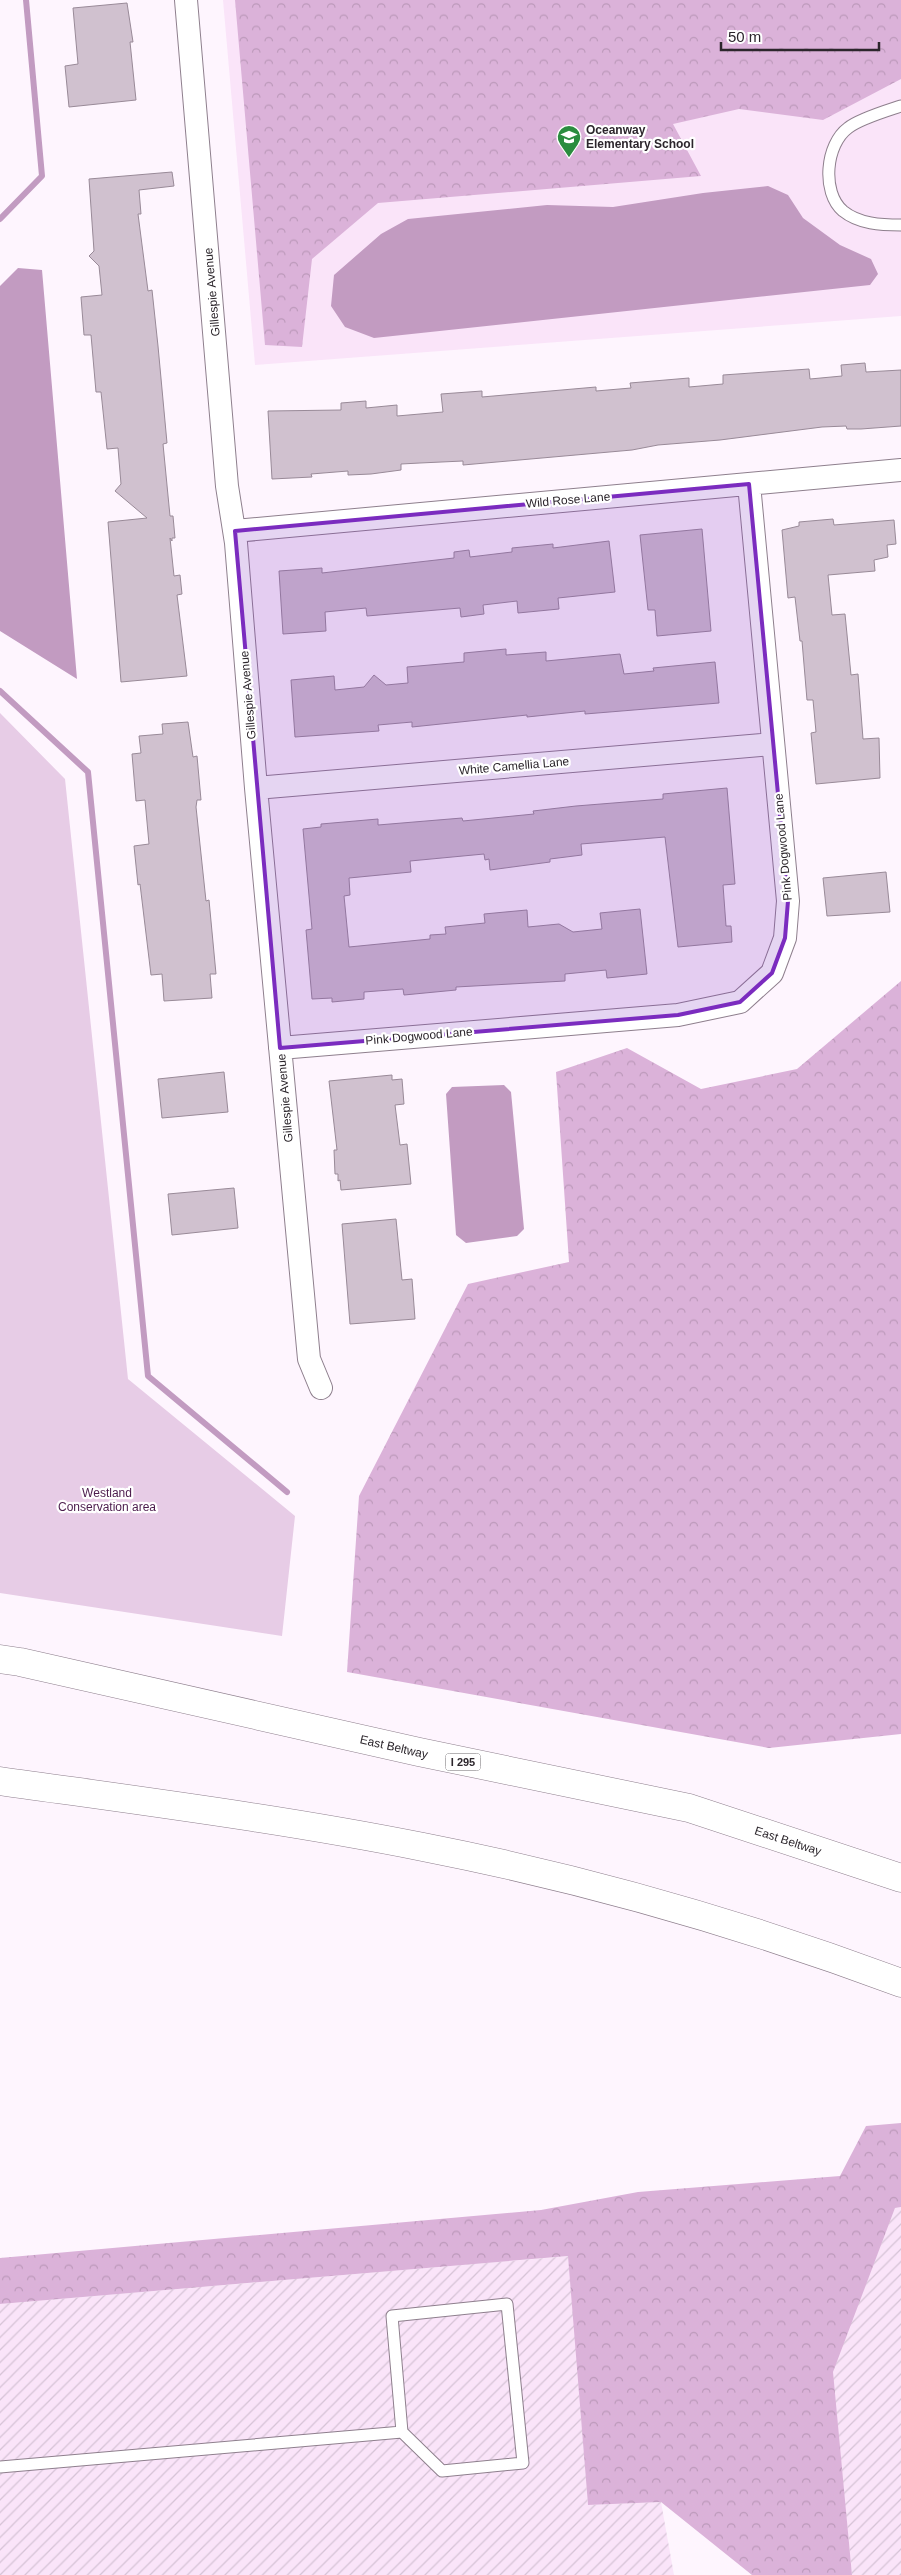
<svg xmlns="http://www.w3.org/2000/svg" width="901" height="2575" font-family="Helvetica,sans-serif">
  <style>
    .built { fill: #fae4f9 }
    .industrial { fill: url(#industrial-furrows) }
    .forest { fill: url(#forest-crowns) }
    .park { fill: #e7cce6 }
    .water { fill: #c29bc1 }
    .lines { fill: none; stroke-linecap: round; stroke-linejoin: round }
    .stream { stroke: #c29bc1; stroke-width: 6 }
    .building { fill: #d0c1cf; stroke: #998a98 }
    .lane-casing { stroke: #8e7f8d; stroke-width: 13 }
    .street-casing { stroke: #8e7f8d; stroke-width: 24 }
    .highway-casing { stroke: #8e7f8d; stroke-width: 29 }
    .lane { stroke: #fff; stroke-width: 11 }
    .street { stroke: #fff; stroke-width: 22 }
    .highway { stroke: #fff; stroke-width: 28 }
    .marked { fill: #7b2cbf; fill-opacity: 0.2; stroke: #7b2cbf; stroke-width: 4; stroke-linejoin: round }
    .labels { text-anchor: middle; stroke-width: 4.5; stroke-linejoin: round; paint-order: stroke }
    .shield { fill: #fff; stroke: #6b676b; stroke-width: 1 }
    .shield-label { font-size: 11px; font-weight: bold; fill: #2c262c }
    .poi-label { font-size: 12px; font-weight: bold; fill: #2c262c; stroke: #fff; text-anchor: start }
    .street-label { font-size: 12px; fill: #2c262c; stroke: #fff }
    .park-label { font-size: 12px; fill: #4b1b4c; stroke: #fff }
  </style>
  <defs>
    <pattern id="industrial-furrows" width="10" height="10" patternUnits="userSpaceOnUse" patternTransform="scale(1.25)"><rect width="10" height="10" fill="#fae4f9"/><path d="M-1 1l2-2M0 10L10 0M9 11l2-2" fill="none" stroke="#d6c3d6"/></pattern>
    <pattern id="forest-crowns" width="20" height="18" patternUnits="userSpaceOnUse" patternTransform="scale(1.25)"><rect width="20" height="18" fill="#dbb2d9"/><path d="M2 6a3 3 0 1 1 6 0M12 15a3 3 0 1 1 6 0" fill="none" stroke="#bc99ba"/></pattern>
  </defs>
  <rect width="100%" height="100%" fill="#fef5fe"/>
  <!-- built -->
  <path class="built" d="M 223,0 L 901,0 L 901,316 L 255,365 Z"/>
  <!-- industrial -->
  <path class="industrial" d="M 901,2207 L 901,2575 L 852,2575 L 832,2372 L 895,2208 Z
    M 569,2256 L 588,2505 L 661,2502 L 674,2575 L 0,2575 L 0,2304 Z"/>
  <!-- forest -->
  <path class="forest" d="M 235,0 L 901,0 L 901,79 L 823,120 L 739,109 L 673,124 L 701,176 L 378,203 L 312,259 L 302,347 L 265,345 Z
    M 901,981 L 901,1734 L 769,1748 L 347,1672 L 359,1496 L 468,1284 L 569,1262 L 556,1072 L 627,1048 L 701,1089 L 797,1069 Z
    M 901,2123 L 901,2207 L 895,2208 L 833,2372 L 852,2575 L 752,2575 L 661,2502 L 588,2505 L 568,2256 L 0,2304 L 0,2258 L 541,2210 L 638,2192 L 840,2176 L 866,2126 Z"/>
  <!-- park -->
  <path class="park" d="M 0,713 L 65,779 L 128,1379 L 295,1516 L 282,1636 L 0,1593 Z"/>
  <!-- water -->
  <path class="water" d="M 768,186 L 788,195 L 803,218 L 840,245 L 871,259 L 878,274 L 870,285 L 374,338 L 345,327 L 331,306 L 334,275 L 381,234 L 408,219 L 547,205 L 613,207 L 703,193 Z
    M 18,268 L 42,270 L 77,679 L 0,631 L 0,286 Z
    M 504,1085 L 511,1092 L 524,1229 L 517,1236 L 466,1243 L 456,1235 L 446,1094 L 452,1087 Z"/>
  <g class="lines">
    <!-- stream -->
    <path class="stream" d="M 0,219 L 42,176 L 26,0
      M 0,691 L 88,772 L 148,1376 L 287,1492"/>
  </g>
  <!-- building -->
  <path class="building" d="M 127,3 L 133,42 L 130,42 L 136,100 L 69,107 L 65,66 L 78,64 L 73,8 Z
    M 172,172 L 174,186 L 139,190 L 141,214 L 138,214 L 148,291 L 152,290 L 158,346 L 167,443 L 163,444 L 170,516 L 173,516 L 175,538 L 172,538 L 172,541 L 170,538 L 174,576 L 180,575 L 182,594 L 177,595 L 187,676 L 121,682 L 108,522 L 147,518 L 115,491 L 121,484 L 118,448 L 107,449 L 101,392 L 96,392 L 91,335 L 84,335 L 81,297 L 102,295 L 99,266 L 89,256 L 94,251 L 89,179 Z
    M 865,363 L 866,372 L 901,370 L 901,426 L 861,429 L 847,429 L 846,426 L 822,427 L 720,440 L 658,445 L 632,450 L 463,465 L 463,461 L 420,463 L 401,464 L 401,470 L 371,474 L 348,475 L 348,471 L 311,474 L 312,477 L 272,479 L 268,411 L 341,410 L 341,403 L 366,401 L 366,408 L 397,405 L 397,416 L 443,412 L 441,394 L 482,391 L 482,397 L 596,387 L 596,391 L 631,388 L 630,383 L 689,378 L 689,387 L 723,384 L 723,375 L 809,369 L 810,379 L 842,376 L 841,365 Z
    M 833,519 L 834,525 L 894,520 L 896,544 L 887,545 L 888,557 L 874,560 L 875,571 L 828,575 L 832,615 L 845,614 L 851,675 L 858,674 L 863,739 L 879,738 L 880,778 L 816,784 L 811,733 L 816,732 L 813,700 L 807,700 L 802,641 L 800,641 L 795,597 L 788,598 L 782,530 L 799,526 L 799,522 Z
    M 702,529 L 711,631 L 657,636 L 655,610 L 648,610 L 640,535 Z
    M 609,541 L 615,592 L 558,598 L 559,609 L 518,613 L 517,601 L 483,605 L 484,614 L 461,617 L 460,608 L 367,616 L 366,608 L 325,612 L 326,631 L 283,634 L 279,571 L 322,568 L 322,573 L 454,558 L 454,552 L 469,550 L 470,557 L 512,552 L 512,548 L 553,544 L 553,548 Z
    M 506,649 L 506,655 L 546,652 L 546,661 L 620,654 L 624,674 L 654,671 L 653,668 L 715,662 L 719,703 L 585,714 L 585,711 L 527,717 L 527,715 L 412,727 L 412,722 L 378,725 L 379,731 L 295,737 L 291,680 L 334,676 L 335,690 L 364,687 L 374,675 L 386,685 L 408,683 L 407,667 L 464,662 L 464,653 Z
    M 188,722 L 193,757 L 197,756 L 201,800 L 197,800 L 196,807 L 206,901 L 209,900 L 216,974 L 210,974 L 212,998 L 164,1001 L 162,974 L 151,975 L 140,884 L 138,885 L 134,846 L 149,844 L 145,800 L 136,801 L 132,754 L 141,753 L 139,736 L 163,734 L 162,724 Z
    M 727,788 L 735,884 L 723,885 L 726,926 L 731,926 L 732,942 L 678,947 L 665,837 L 581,844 L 582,855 L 550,859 L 550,862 L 490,870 L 489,859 L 485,860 L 484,854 L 410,861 L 411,872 L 349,878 L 350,895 L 344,896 L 349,947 L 430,939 L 430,935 L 446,934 L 445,927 L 485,923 L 484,914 L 527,910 L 528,927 L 559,924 L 573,932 L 602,929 L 600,913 L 640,909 L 647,974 L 607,978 L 606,970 L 565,974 L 565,981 L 456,987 L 456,990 L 404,995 L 403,989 L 364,992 L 364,999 L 332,1002 L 332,998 L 312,999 L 306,930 L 312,929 L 303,829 L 321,827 L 321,824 L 378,819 L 378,825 L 462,818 L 463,821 L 534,814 L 533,811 L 576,806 L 663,799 L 663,794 Z
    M 886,872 L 890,912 L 827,916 L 823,878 Z
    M 224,1072 L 228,1112 L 162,1118 L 158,1079 Z
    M 392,1075 L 392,1080 L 402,1079 L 404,1104 L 395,1105 L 400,1145 L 407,1144 L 411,1184 L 341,1190 L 340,1180 L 338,1181 L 338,1174 L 335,1174 L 334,1150 L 337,1150 L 329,1081 Z
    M 234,1188 L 238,1228 L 172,1235 L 168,1194 Z
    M 396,1219 L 402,1280 L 412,1279 L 415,1319 L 350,1324 L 342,1224 Z"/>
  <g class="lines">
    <!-- lane casing -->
    <g class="lane-casing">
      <path id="lane" d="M 901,106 C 886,111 859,119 848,128 C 826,144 821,192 843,211 C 859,224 881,225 901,225
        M 0,2467 L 402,2432 L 442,2471 L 523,2463 L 507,2304 L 392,2316 L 402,2432"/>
    </g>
    <!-- street casing -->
    <g class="street-casing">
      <path id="street" d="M 186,0 L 227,486 L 236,543 L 256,788 L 309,1359 L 321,1388
        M 235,531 L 901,470
        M 256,788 L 773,744
        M 280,1048 L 678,1015 L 740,1002 L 772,973 L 785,938 L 788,901 L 749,484"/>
    </g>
    <!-- highway casing -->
    <g class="highway-casing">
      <path id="highway" d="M 0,1659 L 20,1662 L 419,1752 L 689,1808 L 901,1878
        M 0,1781 C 141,1801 283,1819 423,1847 C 586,1879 746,1925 901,1983"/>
    </g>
    <!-- lane -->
    <use href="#lane" class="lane"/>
    <!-- street -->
    <use href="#street" class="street"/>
    <!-- highway -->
    <use href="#highway" class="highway"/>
  </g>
  <!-- marked area -->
  <path class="marked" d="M 749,484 L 788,901 L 785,938 L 772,973 L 740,1002 L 678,1015 L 280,1048 L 235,531 Z"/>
  <!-- icons -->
  <defs>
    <g id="school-pin" transform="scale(1.25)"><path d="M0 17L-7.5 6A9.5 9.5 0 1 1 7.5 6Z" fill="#2a8c3f" stroke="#fff"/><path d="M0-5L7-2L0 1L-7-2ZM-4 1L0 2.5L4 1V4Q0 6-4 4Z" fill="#fff"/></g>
  </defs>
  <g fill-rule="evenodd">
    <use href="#school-pin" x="569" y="137"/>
  </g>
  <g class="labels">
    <!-- shield labels -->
    <rect class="shield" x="445.5" y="1753.5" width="35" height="17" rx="4"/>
    <g class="shield-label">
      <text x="463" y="1766">I 295</text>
    </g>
    <!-- poi labels -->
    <g class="poi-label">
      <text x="586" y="134">Oceanway<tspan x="586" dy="14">Elementary School</tspan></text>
    </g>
    <!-- street labels -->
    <g class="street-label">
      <text transform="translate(212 292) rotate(-95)" y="4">Gillespie Avenue</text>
      <text transform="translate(568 500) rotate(-5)" y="4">Wild Rose Lane</text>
      <text transform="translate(248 695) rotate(-95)" y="4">Gillespie Avenue</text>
      <text transform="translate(514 766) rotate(-5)" y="4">White Camellia Lane</text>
      <text transform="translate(783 847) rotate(-95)" y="4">Pink Dogwood Lane</text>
      <text transform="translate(419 1036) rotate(-5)" y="4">Pink Dogwood Lane</text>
      <text transform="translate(285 1098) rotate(-95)" y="4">Gillespie Avenue</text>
      <text transform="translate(394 1747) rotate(13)" y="4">East Beltway</text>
      <text transform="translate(788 1841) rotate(18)" y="4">East Beltway</text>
    </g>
    <!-- park labels -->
    <g class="park-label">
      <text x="107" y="1497">Westland<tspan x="107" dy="14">Conservation area</tspan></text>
    </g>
  </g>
  <!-- scale -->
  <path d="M721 42v8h158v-8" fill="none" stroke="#2c262c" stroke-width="2.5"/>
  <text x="728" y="42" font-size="15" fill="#2c262c" stroke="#ffffff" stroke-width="4" paint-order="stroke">50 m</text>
</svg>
